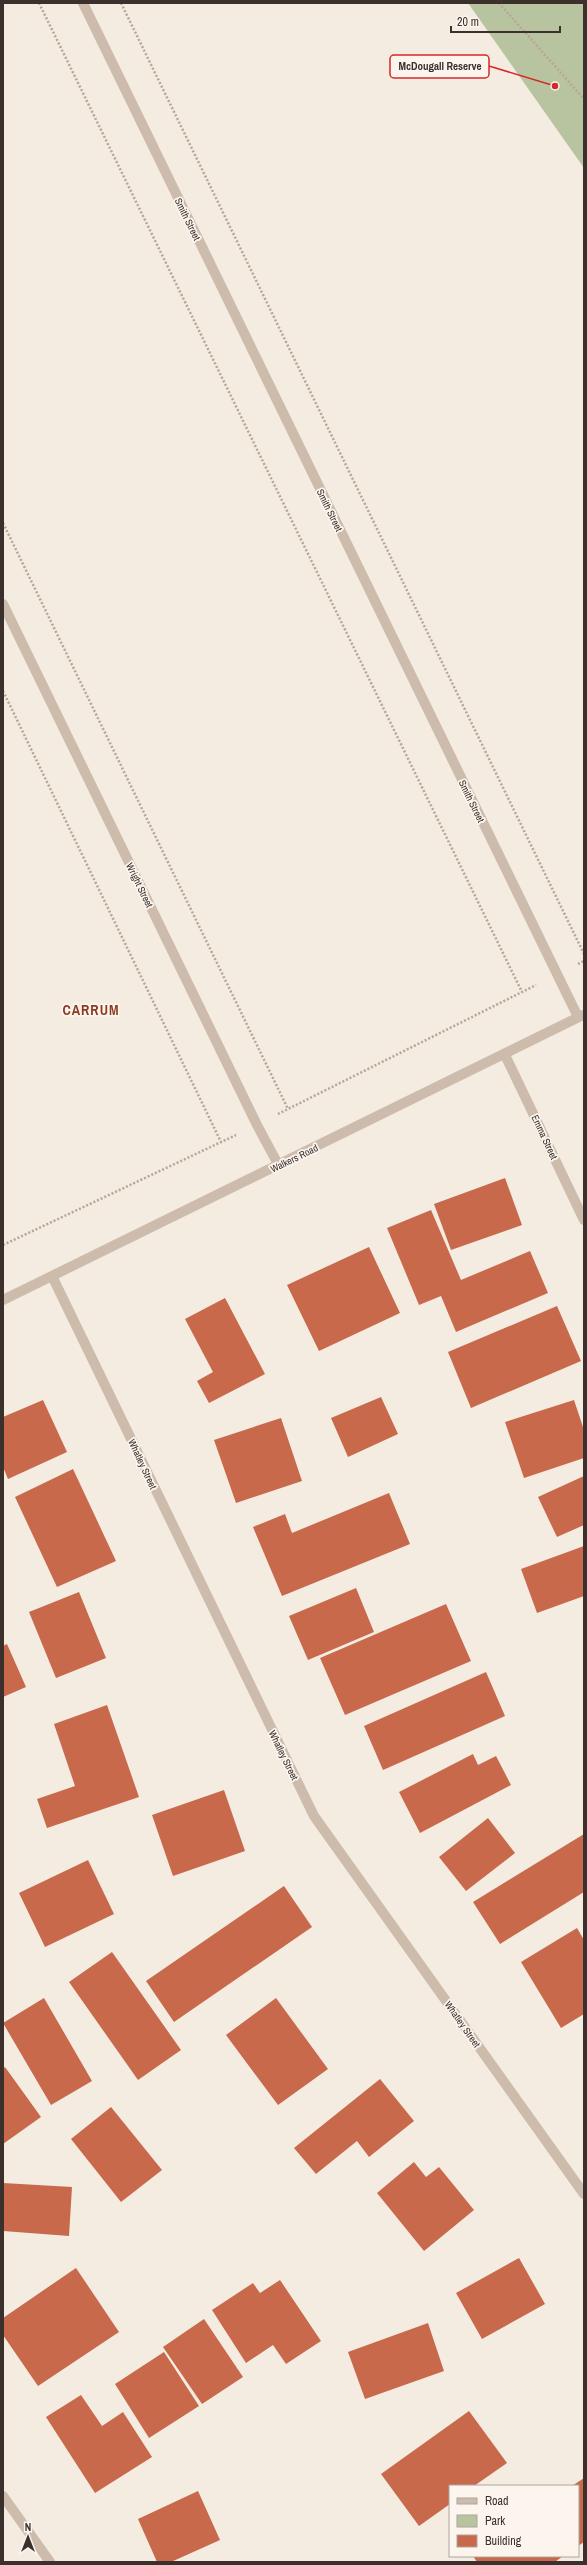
<svg xmlns="http://www.w3.org/2000/svg" width="587" height="2565" font-family="'Archivo Narrow',sans-serif">
  <style>
    .green { fill: #b8c4a0 }
    .building { fill: #c8694b }
    .lines { fill: none; stroke-linecap: round; stroke-linejoin: round }
    .path { stroke: #b9a596; stroke-width: 2.5; stroke-dasharray: 2 2; stroke-linecap: butt }
    .minor { stroke: #cdbbac; stroke-width: 10 }
    .labels { text-anchor: middle; stroke-width: 3.5; stroke-linejoin: round; paint-order: stroke }
    .street-label { font-size: 10px; fill: #3b302b; stroke: #fbf5ee }
    .district-label { font-size: 14px; font-weight: bold; letter-spacing: 1px; fill: #8c3b22; stroke: #fbf5ee }
    .leader { fill: none; stroke: #d62828; stroke-width: 1.5 }
    .callout-dot { fill: #d62828; stroke: #fbf5ee; stroke-width: 1.5 }
    .callout { fill: #fbf5ee; stroke: #d62828; stroke-width: 1.5 }
    .callout-label { font-size: 11px; text-anchor: middle; font-weight: bold; fill: #3b302b }
  </style>
  <rect width="100%" height="100%" fill="#f4ebe1"/>
  <!-- green -->
  <path class="green" d="M 468,3 L 584,3 L 584,168 Z"/>
  <!-- building -->
  <path class="building" d="M 505,1178 L 522,1225 L 451,1250 L 434,1204 Z
    M 431,1210 L 461,1280 L 530,1251 L 548,1293 L 456,1332 L 441,1296 L 419,1305 L 387,1228 Z
    M 369,1247 L 400,1313 L 319,1351 L 287,1285 Z
    M 225,1298 L 265,1374 L 209,1403 L 197,1381 L 213,1372 L 185,1319 Z
    M 557,1306 L 581,1361 L 471,1408 L 448,1352 Z
    M 381,1397 L 398,1434 L 348,1457 L 331,1418 Z
    M 43,1400 L 67,1452 L 8,1479 L 3,1467 L 3,1417 Z
    M 574,1400 L 584,1430 L 584,1458 L 524,1478 L 505,1422 Z
    M 281,1418 L 302,1481 L 236,1503 L 214,1440 Z
    M 73,1469 L 116,1561 L 57,1587 L 15,1497 Z
    M 584,1476 L 584,1525 L 557,1537 L 538,1497 Z
    M 389,1493 L 410,1544 L 282,1596 L 253,1527 L 285,1514 L 292,1533 Z
    M 584,1546 L 584,1596 L 537,1613 L 521,1569 Z
    M 356,1588 L 374,1632 L 308,1660 L 289,1616 Z
    M 79,1592 L 106,1658 L 56,1678 L 29,1612 Z
    M 446,1604 L 471,1661 L 345,1715 L 320,1658 Z
    M 7,1644 L 26,1687 L 3,1697 L 3,1646 Z
    M 486,1672 L 505,1716 L 383,1770 L 364,1726 Z
    M 107,1705 L 139,1797 L 47,1828 L 37,1799 L 75,1786 L 54,1724 Z
    M 473,1754 L 478,1765 L 496,1756 L 511,1785 L 420,1833 L 399,1792 Z
    M 224,1790 L 245,1851 L 173,1876 L 152,1815 Z
    M 488,1818 L 515,1853 L 466,1891 L 439,1857 Z
    M 584,1834 L 584,1892 L 500,1944 L 473,1902 Z
    M 88,1860 L 114,1914 L 45,1947 L 19,1893 Z
    M 284,1886 L 312,1927 L 174,2022 L 146,1981 Z
    M 577,1928 L 584,1940 L 584,2014 L 561,2028 L 521,1962 Z
    M 112,1952 L 181,2050 L 138,2080 L 69,1982 Z
    M 44,1998 L 92,2081 L 51,2105 L 3,2023 Z
    M 276,1998 L 328,2069 L 278,2105 L 226,2035 Z
    M 5,2067 L 41,2117 L 3,2144 L 3,2069 Z
    M 380,2079 L 414,2121 L 369,2157 L 357,2141 L 316,2174 L 294,2148 Z
    M 111,2107 L 162,2170 L 121,2202 L 71,2139 Z
    M 414,2162 L 426,2177 L 439,2167 L 474,2210 L 424,2251 L 377,2193 Z
    M 3,2183 L 72,2187 L 69,2236 L 3,2231 Z
    M 519,2258 L 545,2304 L 482,2339 L 456,2293 Z
    M 76,2268 L 119,2332 L 38,2386 L 3,2335 L 3,2318 Z
    M 280,2280 L 321,2341 L 286,2364 L 273,2345 L 246,2363 L 212,2310 L 253,2283 L 260,2293 Z
    M 204,2319 L 243,2377 L 202,2404 L 163,2347 Z
    M 428,2323 L 444,2371 L 365,2399 L 348,2352 Z
    M 164,2352 L 199,2406 L 149,2438 L 115,2384 Z
    M 81,2395 L 102,2426 L 123,2412 L 152,2457 L 95,2493 L 46,2417 Z
    M 469,2411 L 507,2463 L 474,2486 L 450,2486 L 450,2504 L 419,2526 L 381,2474 Z
    M 584,2478 L 584,2542 L 578,2546 L 578,2486 L 572,2486 Z
    M 198,2491 L 220,2540 L 171,2562 L 157,2562 L 138,2519 Z
    M 473,2556 L 563,2556 L 555,2562 L 477,2562 Z"/>
  <g class="lines">
    <!-- path -->
    <path class="path" d="M 39,3 L 522,992
      M 121,3 L 584,954
      M 499,3 L 584,99
      M 3,523 L 288,1109
      M 3,691 L 221,1142
      M 578,964 L 584,961
      M 278,1114 L 536,985
      M 3,1245 L 236,1135"/>
    <!-- minor -->
    <path class="minor" d="M 83,3 L 578,1017
      M 3,604 L 257,1125 L 279,1166
      M 505,1055 L 584,1220
      M 52,1276 L 314,1816 L 584,2194
      M 3,1300 L 583,1015
      M 3,2496 L 50,2562"/>
  </g>
  <g class="labels">
    <!-- street labels -->
    <g class="street-label">
      <text transform="translate(188 219) rotate(64)" y="4">Smith Street</text>
      <text transform="translate(330 510) rotate(64)" y="4">Smith Street</text>
      <text transform="translate(472 801) rotate(64)" y="4">Smith Street</text>
      <text transform="translate(140 885) rotate(64)" y="4">Wright Street</text>
      <text transform="translate(545 1137) rotate(65)" y="4">Emma Street</text>
      <text transform="translate(294 1158) rotate(-26)" y="4">Walkers Road</text>
      <text transform="translate(143 1464) rotate(65)" y="4">Whatley Street</text>
      <text transform="translate(284 1755) rotate(64)" y="4">Whatley Street</text>
      <text transform="translate(463 2024) rotate(55)" y="4">Whatley Street</text>
    </g>
    <!-- district labels -->
    <g class="district-label">
      <text x="91" y="1015">CARRUM</text>
    </g>
  </g>
  <!-- callouts -->
  <path class="leader" d="M555 86L489 66"/>
  <circle class="callout-dot" cx="555" cy="86" r="4"/>
  <rect class="callout" x="390" y="55" width="99" height="23" rx="4"/>
  <g class="callout-label">
    <text x="440" y="70">McDougall Reserve</text>
  </g>
  <!-- border -->
  <rect width="587" height="2565" fill="none" stroke="#3b302b" stroke-width="8"/>
  <!-- legend -->
  <rect x="449" y="2485" width="130" height="72" fill="#fbf5ee" stroke="#aea6a0"/>
  <rect x="457" y="2498" width="20" height="6" fill="#cdbbac" stroke="#aea6a0"/>
  <text x="485" y="2505" font-size="12" fill="#3b302b">Road</text>
  <rect x="457" y="2515" width="20" height="12" fill="#b8c4a0" stroke="#aea6a0"/>
  <text x="485" y="2525" font-size="12" fill="#3b302b">Park</text>
  <rect x="457" y="2535" width="20" height="12" fill="#c8694b" stroke="#aea6a0"/>
  <text x="485" y="2545" font-size="12" fill="#3b302b">Building</text>
  <!-- north arrow -->
  <g transform="translate(28 2537)" stroke="#fbf5ee" stroke-width="3" paint-order="stroke">
  <path d="M0-3L7 15L0 10L-7 15Z" fill="#3b302b"/>
  <text y="-6" font-size="11" font-weight="bold" text-anchor="middle" fill="#3b302b">N</text>
  </g>
  <!-- scale -->
  <path d="M451 26v6h109v-6" fill="none" stroke="#3b302b" stroke-width="2"/>
  <text x="457" y="26" font-size="12" fill="#3b302b" stroke="#fbf5ee" stroke-width="3" paint-order="stroke">20 m</text>
</svg>
